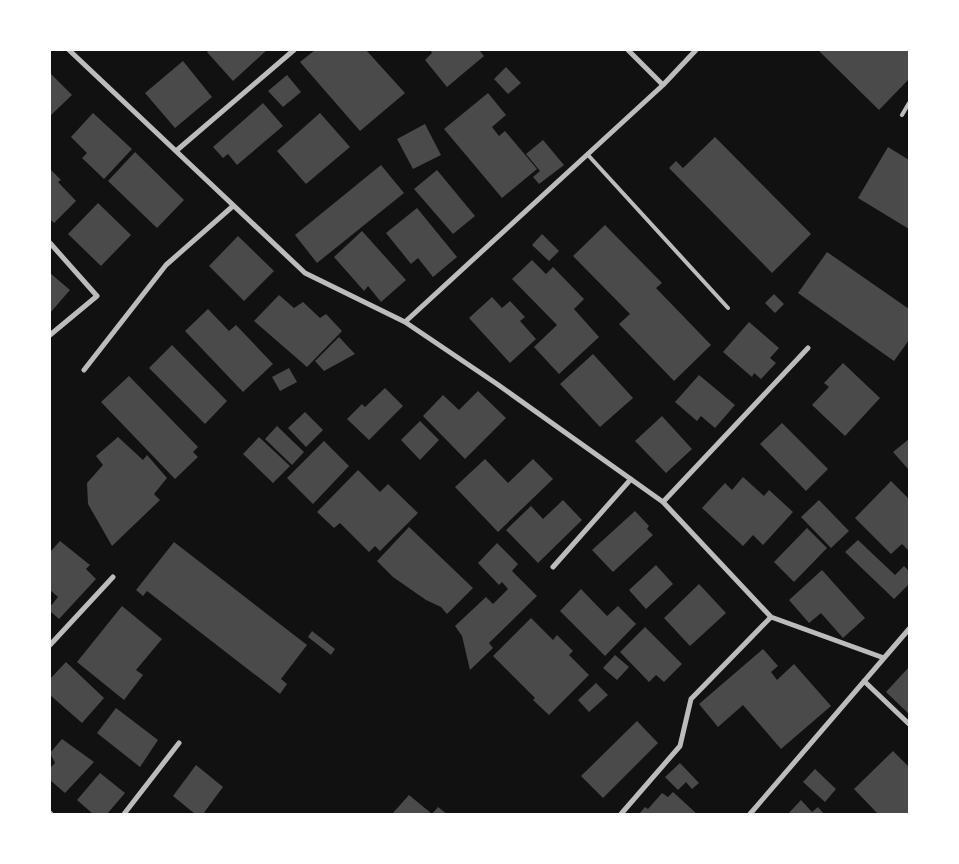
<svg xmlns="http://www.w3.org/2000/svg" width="959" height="864" font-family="'Public Sans',sans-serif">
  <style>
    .building { fill: #4a4a4a }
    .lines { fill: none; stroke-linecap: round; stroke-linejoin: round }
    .service { stroke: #bcbcbc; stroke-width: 4 }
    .minor { stroke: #bcbcbc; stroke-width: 5 }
  </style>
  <rect width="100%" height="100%" fill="#111"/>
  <!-- building -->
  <path class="building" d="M 209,50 L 267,50 L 233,81 L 207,52 Z
    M 315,50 L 366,50 L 405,93 L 360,131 L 300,62 Z
    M 430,50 L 479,50 L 484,56 L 447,87 L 425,60 L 432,53 Z
    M 818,50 L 909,50 L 909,79 L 879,110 Z
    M 183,61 L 212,97 L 175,128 L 145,93 Z
    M 506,67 L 521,83 L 508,94 L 494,79 Z
    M 50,73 L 72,95 L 50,116 Z
    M 287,75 L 301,92 L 283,107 L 268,91 Z
    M 488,93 L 506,115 L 492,127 L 499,136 L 505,131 L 537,169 L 502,198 L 444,129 Z
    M 263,103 L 283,126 L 237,165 L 228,154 L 223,158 L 213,147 Z
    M 93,113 L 132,149 L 104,179 L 82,158 L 87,153 L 71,137 Z
    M 320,113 L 350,147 L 306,184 L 277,151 Z
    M 425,124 L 441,155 L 413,169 L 397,139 Z
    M 715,137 L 811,234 L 772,273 L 669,168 L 676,161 L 683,168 Z
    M 543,140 L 564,165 L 539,184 L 533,177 L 540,171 L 526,154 Z
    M 888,147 L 909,160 L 909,229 L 858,198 Z
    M 135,152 L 184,200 L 157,228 L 108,181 Z
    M 381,165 L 404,193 L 317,263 L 295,235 Z
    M 50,169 L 61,180 L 58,182 L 76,201 L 54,223 L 50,219 Z
    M 437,170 L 475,216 L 453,234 L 414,189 Z
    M 98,203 L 131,235 L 101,266 L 68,234 Z
    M 417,208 L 457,257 L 433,277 L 418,258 L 411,264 L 386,233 Z
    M 605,225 L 662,283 L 656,288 L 711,345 L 674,381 L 619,324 L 630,314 L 573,256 Z
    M 362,231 L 406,280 L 381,302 L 368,286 L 364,291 L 334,257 Z
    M 542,234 L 559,251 L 549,261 L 532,245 Z
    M 238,236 L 274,271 L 244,301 L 209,266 Z
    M 827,252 L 909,309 L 909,340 L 894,361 L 798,293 Z
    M 532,260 L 546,274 L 553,267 L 584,299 L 574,309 L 599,337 L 559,374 L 534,347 L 557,325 L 512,279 Z
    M 50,273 L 70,290 L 50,313 Z
    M 774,294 L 784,304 L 775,313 L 765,303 Z
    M 279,295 L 294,308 L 303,302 L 320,318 L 326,314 L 342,331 L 307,367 L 254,321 Z
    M 492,297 L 502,308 L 510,301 L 525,317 L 520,321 L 536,339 L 510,363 L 469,318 Z
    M 208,309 L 229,331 L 236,325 L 273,364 L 243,392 L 185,331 Z
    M 749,322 L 779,348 L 770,358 L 776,363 L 761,379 L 754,373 L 752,377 L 723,352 Z
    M 339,337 L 355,354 L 324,371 L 315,361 Z
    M 172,345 L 227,401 L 205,424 L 149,368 Z
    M 593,354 L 633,398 L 600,427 L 560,384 Z
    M 843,363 L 880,398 L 845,436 L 812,405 L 829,387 L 824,383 Z
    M 289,368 L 297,382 L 280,391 L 272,377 Z
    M 699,375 L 735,405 L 715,428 L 701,416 L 697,421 L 675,402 Z
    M 129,376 L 198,447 L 193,452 L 198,457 L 175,479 L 101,402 Z
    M 385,388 L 403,406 L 369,440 L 347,419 L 362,404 L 365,407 Z
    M 478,391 L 506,418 L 465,459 L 423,416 L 443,395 L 459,410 Z
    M 305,412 L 323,430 L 306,447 L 288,428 Z
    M 662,416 L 692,449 L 666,473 L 635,441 Z
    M 420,421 L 439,440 L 420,460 L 401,440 Z
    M 782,423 L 828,469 L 806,491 L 760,444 Z
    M 277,426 L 304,452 L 292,465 L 265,439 Z
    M 118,437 L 143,460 L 147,455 L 167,478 L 154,494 L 160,500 L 112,546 L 88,504 L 87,483 L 103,465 L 96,456 Z
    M 259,437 L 290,466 L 273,483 L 243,454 Z
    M 909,439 L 909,470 L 893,452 Z
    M 324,441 L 349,466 L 313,504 L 287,478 Z
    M 485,459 L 508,483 L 533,459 L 553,479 L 498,532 L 455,487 Z
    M 358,470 L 380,492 L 388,484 L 418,513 L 380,551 L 375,546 L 369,552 L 340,523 L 334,528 L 317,512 Z
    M 743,477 L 764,496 L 769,490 L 793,512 L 763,545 L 753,535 L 743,546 L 702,508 L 725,483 L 732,490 Z
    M 891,481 L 909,499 L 909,551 L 902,544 L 891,554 L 855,518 Z
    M 563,500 L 582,520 L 538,563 L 506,530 L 531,506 L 543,519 Z
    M 819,500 L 849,531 L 831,548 L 801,517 Z
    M 635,511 L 649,526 L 647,529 L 653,535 L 613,572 L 592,550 Z
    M 409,527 L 473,588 L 447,614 L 441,607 L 426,600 L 393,577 L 377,561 Z
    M 807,528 L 827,548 L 794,582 L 774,562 Z
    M 858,540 L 895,575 L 904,566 L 909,571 L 909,584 L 894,599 L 845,552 Z
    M 60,541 L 90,565 L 86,569 L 96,579 L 59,619 L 50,611 L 50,607 L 58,597 L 50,590 L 50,552 Z
    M 174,542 L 307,645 L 281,679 L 287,684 L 280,694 L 147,591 L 143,596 L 136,590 Z
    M 497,543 L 518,564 L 512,571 L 537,596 L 489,643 L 493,648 L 470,670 L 462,636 L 455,626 L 486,597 L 493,604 L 508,589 L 502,582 L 499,585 L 478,563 Z
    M 656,565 L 673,584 L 646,609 L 629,590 Z
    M 822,570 L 865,618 L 843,638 L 821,613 L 809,623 L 789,600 Z
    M 699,584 L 726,613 L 690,646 L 664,618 Z
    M 581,589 L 607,616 L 618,606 L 636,624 L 605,656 L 560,611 Z
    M 122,606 L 162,639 L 136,670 L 143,675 L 124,700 L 77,662 Z
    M 531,618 L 553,640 L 557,635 L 573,651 L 569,655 L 589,675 L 549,715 L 533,700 L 535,698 L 493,656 Z
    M 645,627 L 682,664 L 664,682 L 656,675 L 649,682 L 620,652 Z
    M 312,631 L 335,649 L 331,655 L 308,637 Z
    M 763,649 L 778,666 L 771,672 L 777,680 L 794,664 L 831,706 L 781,749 L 743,705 L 718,727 L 699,704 Z
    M 615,655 L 629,667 L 617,680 L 603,668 Z
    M 66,662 L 104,698 L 82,723 L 50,695 L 50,679 Z
    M 909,667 L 909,714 L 886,692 Z
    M 596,683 L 608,695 L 589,712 L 578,700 Z
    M 116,708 L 158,740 L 140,767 L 97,733 Z
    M 637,721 L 658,743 L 603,798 L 581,776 Z
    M 62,739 L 94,762 L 65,793 L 50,780 L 50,768 L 55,763 L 50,753 Z
    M 893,751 L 909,767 L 909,814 L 878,814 L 854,789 Z
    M 680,763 L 699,783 L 692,789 L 686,782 L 678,790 L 665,777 Z
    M 196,765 L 223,787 L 203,814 L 195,814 L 173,796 Z
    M 815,769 L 836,789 L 825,802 L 803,782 Z
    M 100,773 L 125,793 L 107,814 L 93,814 L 77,800 Z
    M 673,792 L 697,814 L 639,814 L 645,807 L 648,809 L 662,793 L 668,797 Z
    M 409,795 L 432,814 L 438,807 L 447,814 L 392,814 Z
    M 801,800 L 812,812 L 818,807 L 824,814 L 788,814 Z"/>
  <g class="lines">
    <!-- service -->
    <path class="service" d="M 902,115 L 909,103
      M 588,155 L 728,308"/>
    <!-- minor -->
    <path class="minor" d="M 69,50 L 305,273 L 405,322 L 497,384 L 663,502 L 771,617 L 884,658
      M 628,50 L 663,85
      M 176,151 L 294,50
      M 50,243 L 97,296 L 50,335
      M 405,322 L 663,85 L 696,50
      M 84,370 L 166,265 L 233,206
      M 663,502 L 808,348
      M 553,567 L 631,479
      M 50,645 L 113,577
      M 864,681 L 909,724
      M 50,813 L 51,814
      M 124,814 L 179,743
      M 621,814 L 680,746 L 691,699 L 771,617
      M 750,814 L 909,629"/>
  </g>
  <!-- border -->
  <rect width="959" height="864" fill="none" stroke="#ffffff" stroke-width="102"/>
</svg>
